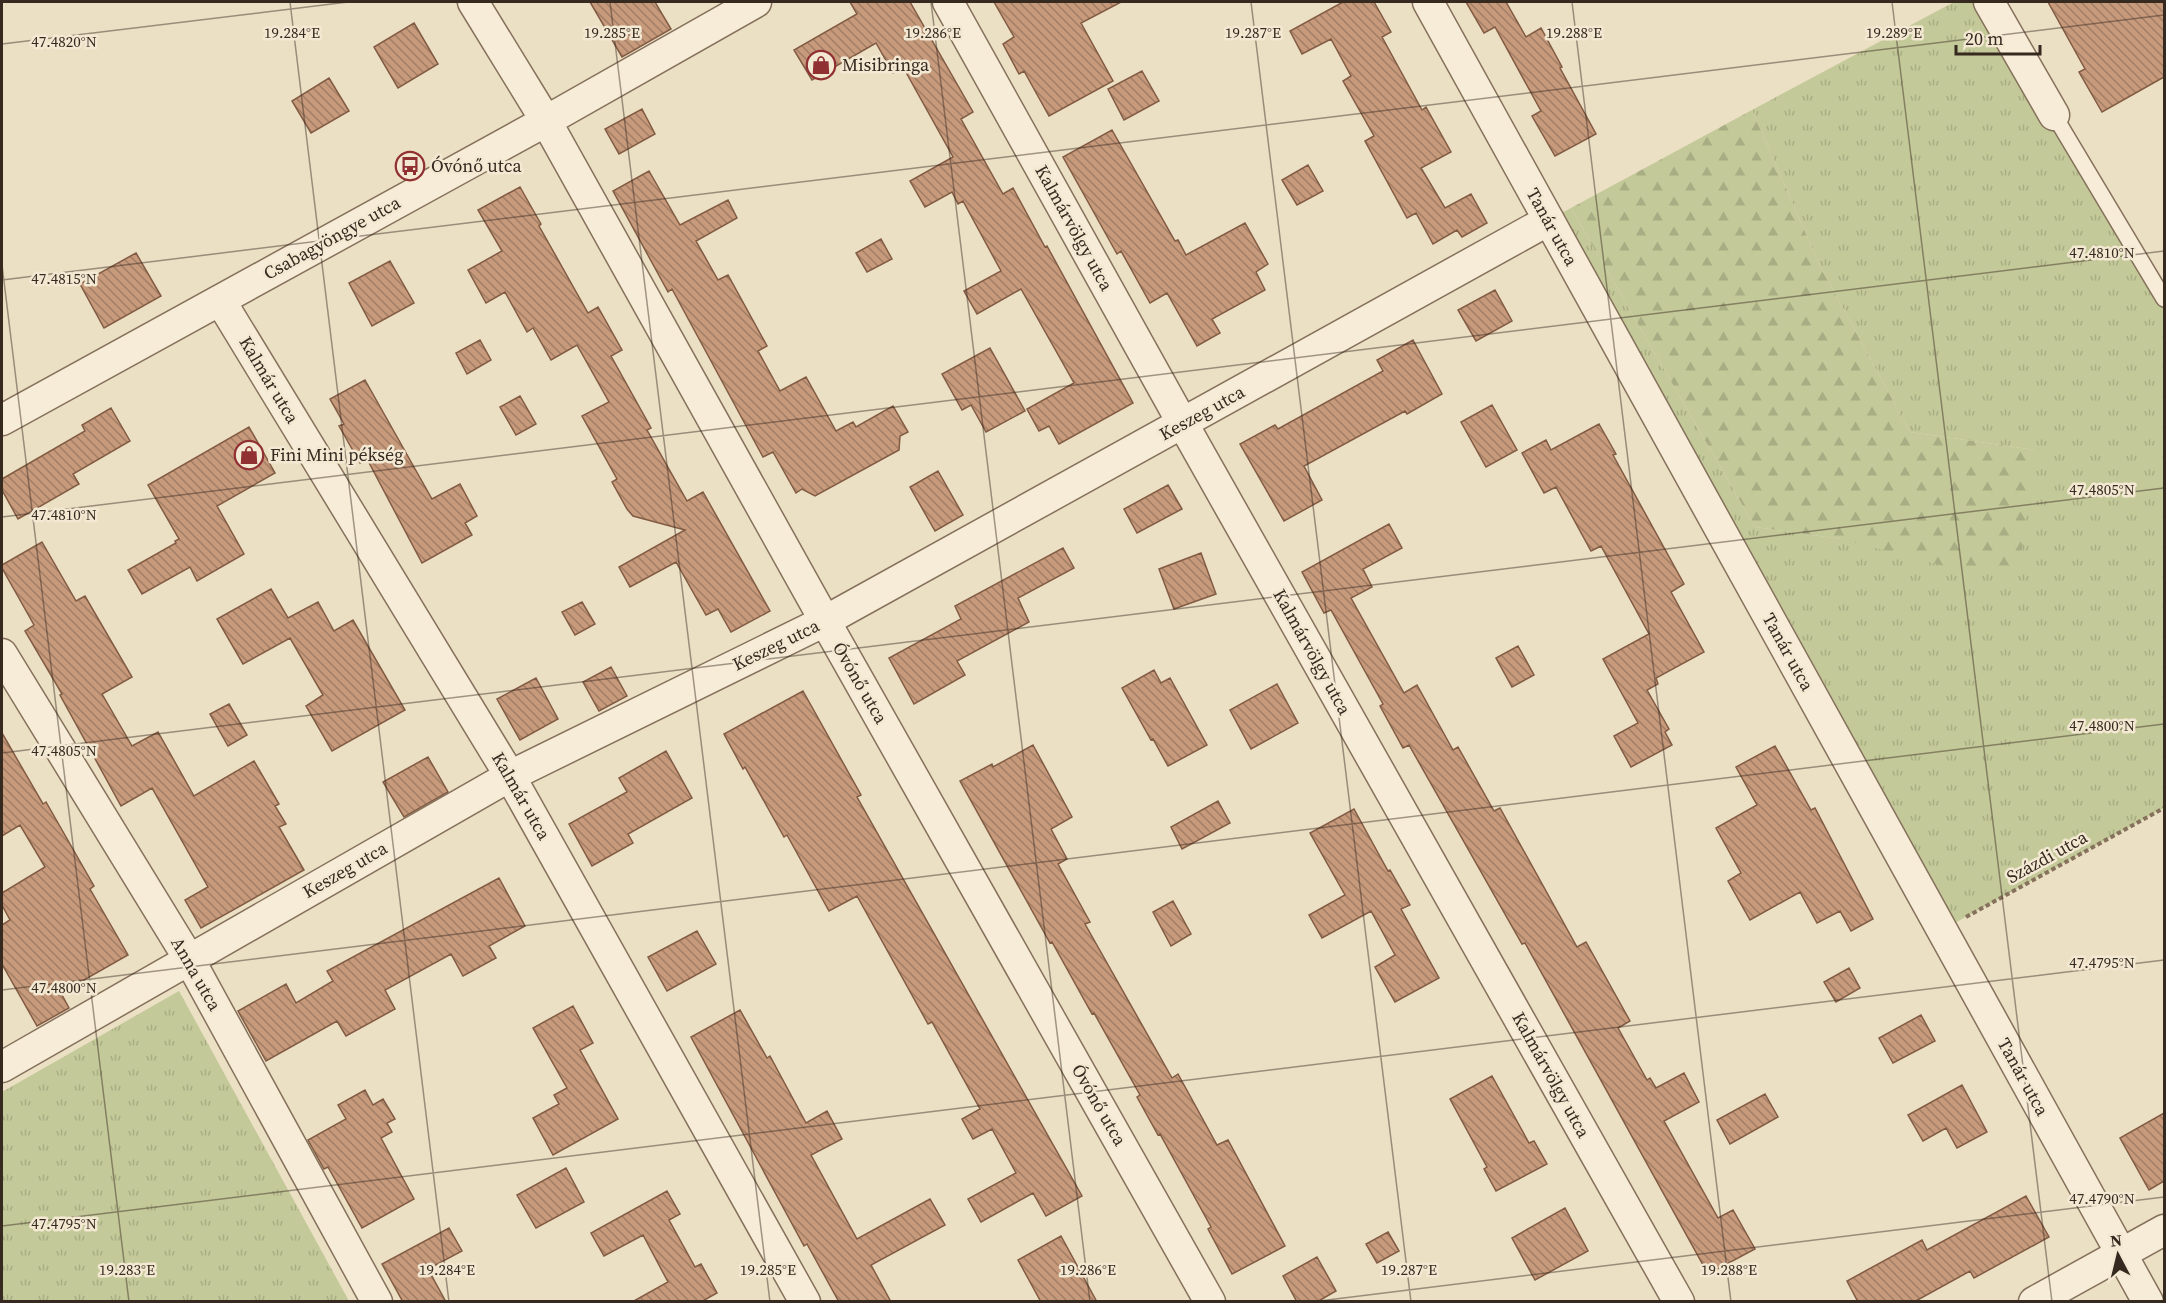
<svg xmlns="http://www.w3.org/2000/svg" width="2166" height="1303" font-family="'Source Serif 4',serif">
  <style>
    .grass { fill: url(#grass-tufts) }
    .forest { fill: url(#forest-firs) }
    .building { fill: url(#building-back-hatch); stroke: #825b43; stroke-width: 1.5 }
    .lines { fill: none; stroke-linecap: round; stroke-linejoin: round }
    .service-casing { stroke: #85715c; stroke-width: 18 }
    .minor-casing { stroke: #85715c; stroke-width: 33 }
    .path { stroke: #85715c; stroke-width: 4; stroke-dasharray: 4.5 3; stroke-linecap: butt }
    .service { stroke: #f7ecd7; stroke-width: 15 }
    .minor { stroke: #f7ecd7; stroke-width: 30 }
    .ticks { fill: none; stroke: #36291f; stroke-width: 1.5; stroke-opacity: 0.45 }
    .labels { text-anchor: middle; stroke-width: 5; stroke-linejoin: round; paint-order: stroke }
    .poi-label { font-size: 18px; fill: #36291f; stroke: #f3e9d3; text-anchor: start }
    .street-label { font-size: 18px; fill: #36291f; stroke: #f3e9d3 }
    .ticks-label { font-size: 15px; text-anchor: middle; fill: #36291f; stroke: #f3e9d3; stroke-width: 5; stroke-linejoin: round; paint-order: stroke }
  </style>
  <defs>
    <pattern id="grass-tufts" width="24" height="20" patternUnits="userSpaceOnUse" patternTransform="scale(1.5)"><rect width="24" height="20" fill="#c4c999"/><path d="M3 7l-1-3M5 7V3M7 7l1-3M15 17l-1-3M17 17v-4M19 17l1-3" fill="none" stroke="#a9ad83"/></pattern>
    <pattern id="forest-firs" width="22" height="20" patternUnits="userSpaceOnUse" patternTransform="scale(1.5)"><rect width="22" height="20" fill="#c4c999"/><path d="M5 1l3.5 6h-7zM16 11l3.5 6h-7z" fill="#a9ad83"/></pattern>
    <pattern id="building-back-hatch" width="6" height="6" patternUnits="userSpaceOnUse" patternTransform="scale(1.5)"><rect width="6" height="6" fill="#c79a7c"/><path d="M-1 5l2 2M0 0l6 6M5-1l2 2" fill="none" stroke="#a27e65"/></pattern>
  </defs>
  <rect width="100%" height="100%" fill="#ebdfc4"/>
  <!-- grass -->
  <path class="grass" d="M 1954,2 L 1989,2 L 2164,299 L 2164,808 L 1942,930 L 1549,220 L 1571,208 L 1755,527 L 1841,539 L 2035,450 L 1910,432 L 1819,264 L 1752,110 Z
    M 179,991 L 349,1301 L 2,1301 L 2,1092 Z"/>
  <!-- forest -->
  <path class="forest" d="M 1752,110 L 1819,264 L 1910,432 L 2035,450 L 2020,565 L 1951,568 L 1841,539 L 1755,527 L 1571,208 Z"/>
  <!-- building -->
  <path class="building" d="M 590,2 L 655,2 L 671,29 L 622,57 Z
    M 850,2 L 910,2 L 973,112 L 961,119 L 1003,194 L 1013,188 L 1045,247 L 1047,246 L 1133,403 L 1059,444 L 1049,426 L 1039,431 L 1027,409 L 1074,383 L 1021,289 L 977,314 L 964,291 L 1001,271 L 963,201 L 958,204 L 952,192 L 925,207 L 910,181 L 953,157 L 903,67 L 893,73 L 876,43 L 812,80 L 794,50 L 857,14 Z
    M 994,2 L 1121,2 L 1081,23 L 1113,81 L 1049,116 L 1024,71 L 1019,74 L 1003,44 L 1014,37 Z
    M 1343,2 L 1374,2 L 1391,32 L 1382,37 L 1422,110 L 1426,107 L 1451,152 L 1421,168 L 1445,208 L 1471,194 L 1487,223 L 1462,237 L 1457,230 L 1433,244 L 1416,213 L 1407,218 L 1365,141 L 1374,136 L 1343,81 L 1351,76 L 1331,39 L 1302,54 L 1290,31 Z
    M 1466,2 L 1506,2 L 1526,37 L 1541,28 L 1562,67 L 1560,68 L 1596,134 L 1555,156 L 1532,116 L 1541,111 L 1495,27 L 1484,33 Z
    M 2048,2 L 2164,2 L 2164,77 L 2102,112 L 2079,72 L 2085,69 Z
    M 414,23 L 438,64 L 398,88 L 374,47 Z
    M 1142,71 L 1159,101 L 1124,120 L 1108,89 Z
    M 329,78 L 349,111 L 311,133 L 292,101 Z
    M 642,109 L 655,134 L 619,154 L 605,129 Z
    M 1112,130 L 1175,241 L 1178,240 L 1186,255 L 1245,223 L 1268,264 L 1256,272 L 1265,290 L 1212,319 L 1220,333 L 1197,346 L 1167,293 L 1150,303 L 1121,251 L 1117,254 L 1063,157 Z
    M 1308,165 L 1323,191 L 1297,205 L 1282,180 Z
    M 649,171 L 680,225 L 728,200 L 737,218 L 696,241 L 718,280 L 728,275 L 767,346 L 758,351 L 780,391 L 806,377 L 836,431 L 853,422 L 856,427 L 893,406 L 908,432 L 900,436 L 899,450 L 815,496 L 802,489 L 796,493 L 773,452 L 763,457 L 672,289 L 668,292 L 613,191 Z
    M 520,187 L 541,224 L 539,226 L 588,313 L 598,307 L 622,350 L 611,356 L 651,428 L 647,430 L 687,501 L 703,492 L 770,611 L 731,632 L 718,609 L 706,615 L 676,562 L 630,587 L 619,567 L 685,530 L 633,516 L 627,509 L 612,482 L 617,479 L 582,416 L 609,402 L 577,345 L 551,360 L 533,328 L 527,332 L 505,292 L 486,303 L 468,270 L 502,251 L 478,210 Z
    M 881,239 L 892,259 L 867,272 L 856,253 Z
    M 136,253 L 161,296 L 104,328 L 80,284 Z
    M 390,261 L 414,303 L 372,326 L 349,283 Z
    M 1495,290 L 1512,321 L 1476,341 L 1458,310 Z
    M 480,340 L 491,360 L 467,374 L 456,353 Z
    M 1413,340 L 1442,394 L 1407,414 L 1405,411 L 1304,466 L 1322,500 L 1284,521 L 1240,444 L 1275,425 L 1278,429 L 1383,371 L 1377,360 Z
    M 990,348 L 1025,411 L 986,432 L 971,405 L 962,410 L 942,374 Z
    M 365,380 L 432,499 L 460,484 L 477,516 L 465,523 L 472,535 L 422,563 L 367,459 L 360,463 L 339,426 L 344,424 L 330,399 Z
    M 520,396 L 536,424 L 516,435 L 500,407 Z
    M 1492,405 L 1517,450 L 1486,467 L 1461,422 Z
    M 111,408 L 130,441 L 73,474 L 79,484 L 18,519 L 2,490 L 2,479 L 85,431 L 82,425 Z
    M 1599,424 L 1616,454 L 1613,455 L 1684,584 L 1671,592 L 1704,652 L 1656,678 L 1658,684 L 1647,690 L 1669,729 L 1665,732 L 1672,745 L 1631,767 L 1614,736 L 1638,723 L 1603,659 L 1649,634 L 1601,546 L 1591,551 L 1556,487 L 1544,493 L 1522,453 L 1546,440 L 1551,450 Z
    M 249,427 L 275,473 L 217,506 L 244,554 L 197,581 L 190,567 L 142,594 L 128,570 L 176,543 L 175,541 L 179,539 L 148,485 Z
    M 938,471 L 963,515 L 935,531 L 910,487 Z
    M 1168,485 L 1182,509 L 1137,533 L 1124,509 Z
    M 1389,524 L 1402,548 L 1363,569 L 1372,587 L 1351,598 L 1404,693 L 1417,685 L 1453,750 L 1458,747 L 1494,811 L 1500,808 L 1577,947 L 1586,942 L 1630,1021 L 1618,1028 L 1647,1080 L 1650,1078 L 1656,1088 L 1684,1073 L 1699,1102 L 1664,1121 L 1718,1218 L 1733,1210 L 1755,1249 L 1708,1274 L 1525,943 L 1522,944 L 1409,745 L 1403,748 L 1380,706 L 1383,704 L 1331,610 L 1324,613 L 1302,572 Z
    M 42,542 L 76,601 L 85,596 L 132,677 L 102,694 L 132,746 L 158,732 L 194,796 L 254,761 L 279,804 L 275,806 L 286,824 L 279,827 L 304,870 L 201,928 L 185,900 L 208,887 L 152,788 L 121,806 L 60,695 L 62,694 L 25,631 L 34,625 L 2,568 L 2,565 Z
    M 1063,548 L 1074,568 L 1018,598 L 1029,622 L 957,661 L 965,675 L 914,704 L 889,658 L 961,619 L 955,606 Z
    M 1201,553 L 1216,594 L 1174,609 L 1159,569 Z
    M 271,589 L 288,618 L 318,602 L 334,631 L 353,620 L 405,710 L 332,751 L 306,706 L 323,695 L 290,638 L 243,664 L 217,619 Z
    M 582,602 L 595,624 L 575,635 L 562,612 Z
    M 1518,646 L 1534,675 L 1512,687 L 1496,658 Z
    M 611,667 L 627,696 L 599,711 L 583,682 Z
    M 1154,670 L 1161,683 L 1170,678 L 1207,745 L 1168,766 L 1153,739 L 1151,740 L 1122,688 Z
    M 536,678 L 558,719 L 520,740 L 497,699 Z
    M 1277,684 L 1298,723 L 1251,749 L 1230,710 Z
    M 803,691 L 861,795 L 857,797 L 1082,1196 L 1046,1216 L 1033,1193 L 981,1222 L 968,1199 L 1016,1173 L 992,1129 L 973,1139 L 962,1119 L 980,1109 L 932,1022 L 928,1024 L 857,896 L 829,911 L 787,835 L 784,837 L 745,767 L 743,769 L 724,734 Z
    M 229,704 L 247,735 L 228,746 L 210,714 Z
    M 2,733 L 43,804 L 46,802 L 94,886 L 90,889 L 128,955 L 61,993 L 69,1008 L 37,1026 L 2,964 L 2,925 L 10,920 L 2,905 L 2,893 L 45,867 L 20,825 L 2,836 Z
    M 1033,745 L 1072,817 L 1051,829 L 1067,859 L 1058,864 L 1090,922 L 1085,924 L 1172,1078 L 1178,1074 L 1217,1145 L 1228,1140 L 1285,1246 L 1232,1274 L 1208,1229 L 1211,1227 L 1160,1134 L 1158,1135 L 1137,1097 L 1140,1095 L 1094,1013 L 1092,1014 L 1052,942 L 1050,943 L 960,781 L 992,764 L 993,767 Z
    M 1775,746 L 1811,810 L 1815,808 L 1873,919 L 1851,931 L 1840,911 L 1817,923 L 1800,892 L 1750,920 L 1728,881 L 1741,873 L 1716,828 L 1757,805 L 1736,767 Z
    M 666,751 L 692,798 L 628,834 L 633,843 L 592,866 L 569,824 L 627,792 L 619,778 Z
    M 428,757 L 448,792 L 404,817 L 383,782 Z
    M 1218,801 L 1230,823 L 1182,849 L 1171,827 Z
    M 1354,809 L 1388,871 L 1390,870 L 1410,905 L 1401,909 L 1439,978 L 1395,1002 L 1375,967 L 1395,955 L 1371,911 L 1322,938 L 1309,915 L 1345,895 L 1310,833 Z
    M 499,878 L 525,926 L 489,946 L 496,958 L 463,976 L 451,954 L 385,990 L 395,1009 L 346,1036 L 337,1021 L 266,1061 L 238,1011 L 286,984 L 296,1003 L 333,981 L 327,971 Z
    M 1173,901 L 1191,934 L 1171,946 L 1153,912 Z
    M 697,931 L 716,964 L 667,991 L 648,957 Z
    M 1849,968 L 1860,988 L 1836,1002 L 1824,982 Z
    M 573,1006 L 593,1043 L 580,1050 L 618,1119 L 553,1155 L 533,1118 L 559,1104 L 554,1095 L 567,1088 L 533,1028 Z
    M 740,1010 L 767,1058 L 770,1056 L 806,1123 L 827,1111 L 842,1139 L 811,1155 L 857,1239 L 930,1199 L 945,1225 L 871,1265 L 891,1302 L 839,1302 L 807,1244 L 804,1246 L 691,1037 Z
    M 1921,1015 L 1935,1041 L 1893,1063 L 1879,1038 Z
    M 1492,1076 L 1529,1143 L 1534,1141 L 1547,1164 L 1496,1191 L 1484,1169 L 1487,1167 L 1450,1099 Z
    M 1962,1085 L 1987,1132 L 1957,1148 L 1946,1128 L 1923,1141 L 1908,1115 Z
    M 365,1090 L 373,1105 L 383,1099 L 395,1119 L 387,1123 L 392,1132 L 381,1138 L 414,1199 L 362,1228 L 328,1167 L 324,1169 L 308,1140 L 346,1119 L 338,1105 Z
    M 1765,1094 L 1778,1117 L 1730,1144 L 1717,1120 Z
    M 2164,1113 L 2164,1181 L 2149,1190 L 2120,1138 Z
    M 566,1168 L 584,1202 L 536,1228 L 517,1195 Z
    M 667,1191 L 680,1214 L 669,1220 L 695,1267 L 701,1264 L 717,1293 L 701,1302 L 632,1302 L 668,1282 L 643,1235 L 604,1256 L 591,1233 Z
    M 2026,1196 L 2049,1237 L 1974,1278 L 1970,1271 L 1914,1302 L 1858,1302 L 1847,1281 L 1922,1240 L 1927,1250 Z
    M 1565,1208 L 1588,1251 L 1535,1280 L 1512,1238 Z
    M 449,1228 L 462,1251 L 428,1269 L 446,1302 L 403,1302 L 382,1264 Z
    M 1388,1232 L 1399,1251 L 1377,1263 L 1366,1244 Z
    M 1061,1236 L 1097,1302 L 1041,1302 L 1018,1260 Z
    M 1317,1257 L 1336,1291 L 1317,1302 L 1297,1302 L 1283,1276 Z"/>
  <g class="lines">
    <!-- service casing -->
    <g class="service-casing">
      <path id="service" d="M 2054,115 L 2164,299"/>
    </g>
    <!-- minor casing -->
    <g class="minor-casing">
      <path id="minor" d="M 473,2 L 546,121 L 825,621 L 1210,1302
        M 948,2 L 1183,424 L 1679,1302
        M 1428,2 L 2148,1302
        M 1989,2 L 2054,115
        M 220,300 L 510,776 L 805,1302
        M 2,420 L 546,121 L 756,2
        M 2,654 L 189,959 L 377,1302
        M 2,1067 L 510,776 L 825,621 L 1549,220
        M 2034,1302 L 2164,1230"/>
    </g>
    <!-- path -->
    <path class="path" d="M 1966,917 L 2164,808"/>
    <!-- service -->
    <use href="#service" class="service"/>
    <!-- minor -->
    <use href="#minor" class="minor"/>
  </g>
  <!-- ticks -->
  <path class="ticks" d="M 290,2 L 449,1302M 610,2 L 770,1302M 931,2 L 1090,1302M 1251,2 L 1411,1302M 1572,2 L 1731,1302M 1892,2 L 2052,1302M 2,44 L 348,2M 2,265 L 129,1302M 2,280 L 2164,15M 2,517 L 2164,251M 2,753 L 2164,488M 2,990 L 2164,724M 2,1226 L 2164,960M 1311,1302 L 2164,1197"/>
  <!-- icons -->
  <defs>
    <g id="shop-ring" transform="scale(1.5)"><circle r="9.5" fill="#f3e9d3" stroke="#903033" stroke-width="1.5"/><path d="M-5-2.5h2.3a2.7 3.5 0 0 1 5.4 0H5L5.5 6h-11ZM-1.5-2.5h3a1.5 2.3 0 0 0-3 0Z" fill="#903033"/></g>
    <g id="bus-ring" transform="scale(1.5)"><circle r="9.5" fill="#f3e9d3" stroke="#903033" stroke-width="1.5"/><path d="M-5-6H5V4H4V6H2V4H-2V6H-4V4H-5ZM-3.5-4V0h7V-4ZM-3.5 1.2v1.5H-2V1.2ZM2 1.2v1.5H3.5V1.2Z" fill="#903033"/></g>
  </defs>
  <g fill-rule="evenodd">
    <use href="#shop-ring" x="821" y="65"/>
    <use href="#bus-ring" x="410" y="166"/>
    <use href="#shop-ring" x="249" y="455"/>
  </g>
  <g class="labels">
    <!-- poi labels -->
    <g class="poi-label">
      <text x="842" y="71">Misibringa</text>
      <text x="431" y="172">Óvónő utca</text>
      <text x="270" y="461">Fini Mini pékség</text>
    </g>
    <!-- street labels -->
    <g class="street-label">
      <text transform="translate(1552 227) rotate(61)" y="6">Tanár utca</text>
      <text transform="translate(1074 228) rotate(61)" y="6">Kalmárvölgy utca</text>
      <text transform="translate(332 238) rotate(-29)" y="6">Csabagyöngye utca</text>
      <text transform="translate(269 380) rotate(59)" y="6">Kalmár utca</text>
      <text transform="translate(1202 413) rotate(-29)" y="6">Keszeg utca</text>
      <text transform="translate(776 645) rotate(-26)" y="6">Keszeg utca</text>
      <text transform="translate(1312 652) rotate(61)" y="6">Kalmárvölgy utca</text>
      <text transform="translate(1788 652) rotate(61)" y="6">Tanár utca</text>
      <text transform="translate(860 683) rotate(60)" y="6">Óvónő utca</text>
      <text transform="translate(521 796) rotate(60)" y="6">Kalmár utca</text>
      <text transform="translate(2047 857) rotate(-29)" y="6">Százdi utca</text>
      <text transform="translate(345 870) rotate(-30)" y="6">Keszeg utca</text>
      <text transform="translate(196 974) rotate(60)" y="6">Anna utca</text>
      <text transform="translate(1551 1075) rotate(61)" y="6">Kalmárvölgy utca</text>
      <text transform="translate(2023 1077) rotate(61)" y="6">Tanár utca</text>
      <text transform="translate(1099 1105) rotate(60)" y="6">Óvónő utca</text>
    </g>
  </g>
  <g class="ticks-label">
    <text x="292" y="38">19.284°E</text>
    <text x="612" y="38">19.285°E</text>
    <text x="933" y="38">19.286°E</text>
    <text x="1253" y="38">19.287°E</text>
    <text x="1574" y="38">19.288°E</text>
    <text x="1894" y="38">19.289°E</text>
    <text x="64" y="47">47.4820°N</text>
    <text x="2102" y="258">47.4810°N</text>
    <text x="64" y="284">47.4815°N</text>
    <text x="2102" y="495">47.4805°N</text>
    <text x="64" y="520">47.4810°N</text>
    <text x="2102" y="731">47.4800°N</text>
    <text x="64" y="756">47.4805°N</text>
    <text x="2102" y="968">47.4795°N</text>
    <text x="64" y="993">47.4800°N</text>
    <text x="2102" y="1204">47.4790°N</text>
    <text x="64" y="1229">47.4795°N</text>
    <text x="127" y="1275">19.283°E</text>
    <text x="447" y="1275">19.284°E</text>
    <text x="768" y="1275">19.285°E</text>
    <text x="1088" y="1275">19.286°E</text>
    <text x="1409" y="1275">19.287°E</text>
    <text x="1729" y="1275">19.288°E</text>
  </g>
  <!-- border -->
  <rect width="2166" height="1303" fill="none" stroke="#36291f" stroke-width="6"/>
  <!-- north arrow -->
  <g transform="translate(2118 1255) rotate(353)" stroke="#f3e9d3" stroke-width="4.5" paint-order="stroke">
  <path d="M0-4.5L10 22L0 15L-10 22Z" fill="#36291f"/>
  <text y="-9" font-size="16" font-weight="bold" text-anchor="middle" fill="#36291f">N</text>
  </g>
  <!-- scale -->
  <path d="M1956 45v9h84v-9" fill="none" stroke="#36291f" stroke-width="3"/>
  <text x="1965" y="45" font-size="18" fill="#36291f" stroke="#f3e9d3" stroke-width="4.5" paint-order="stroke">20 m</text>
</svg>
